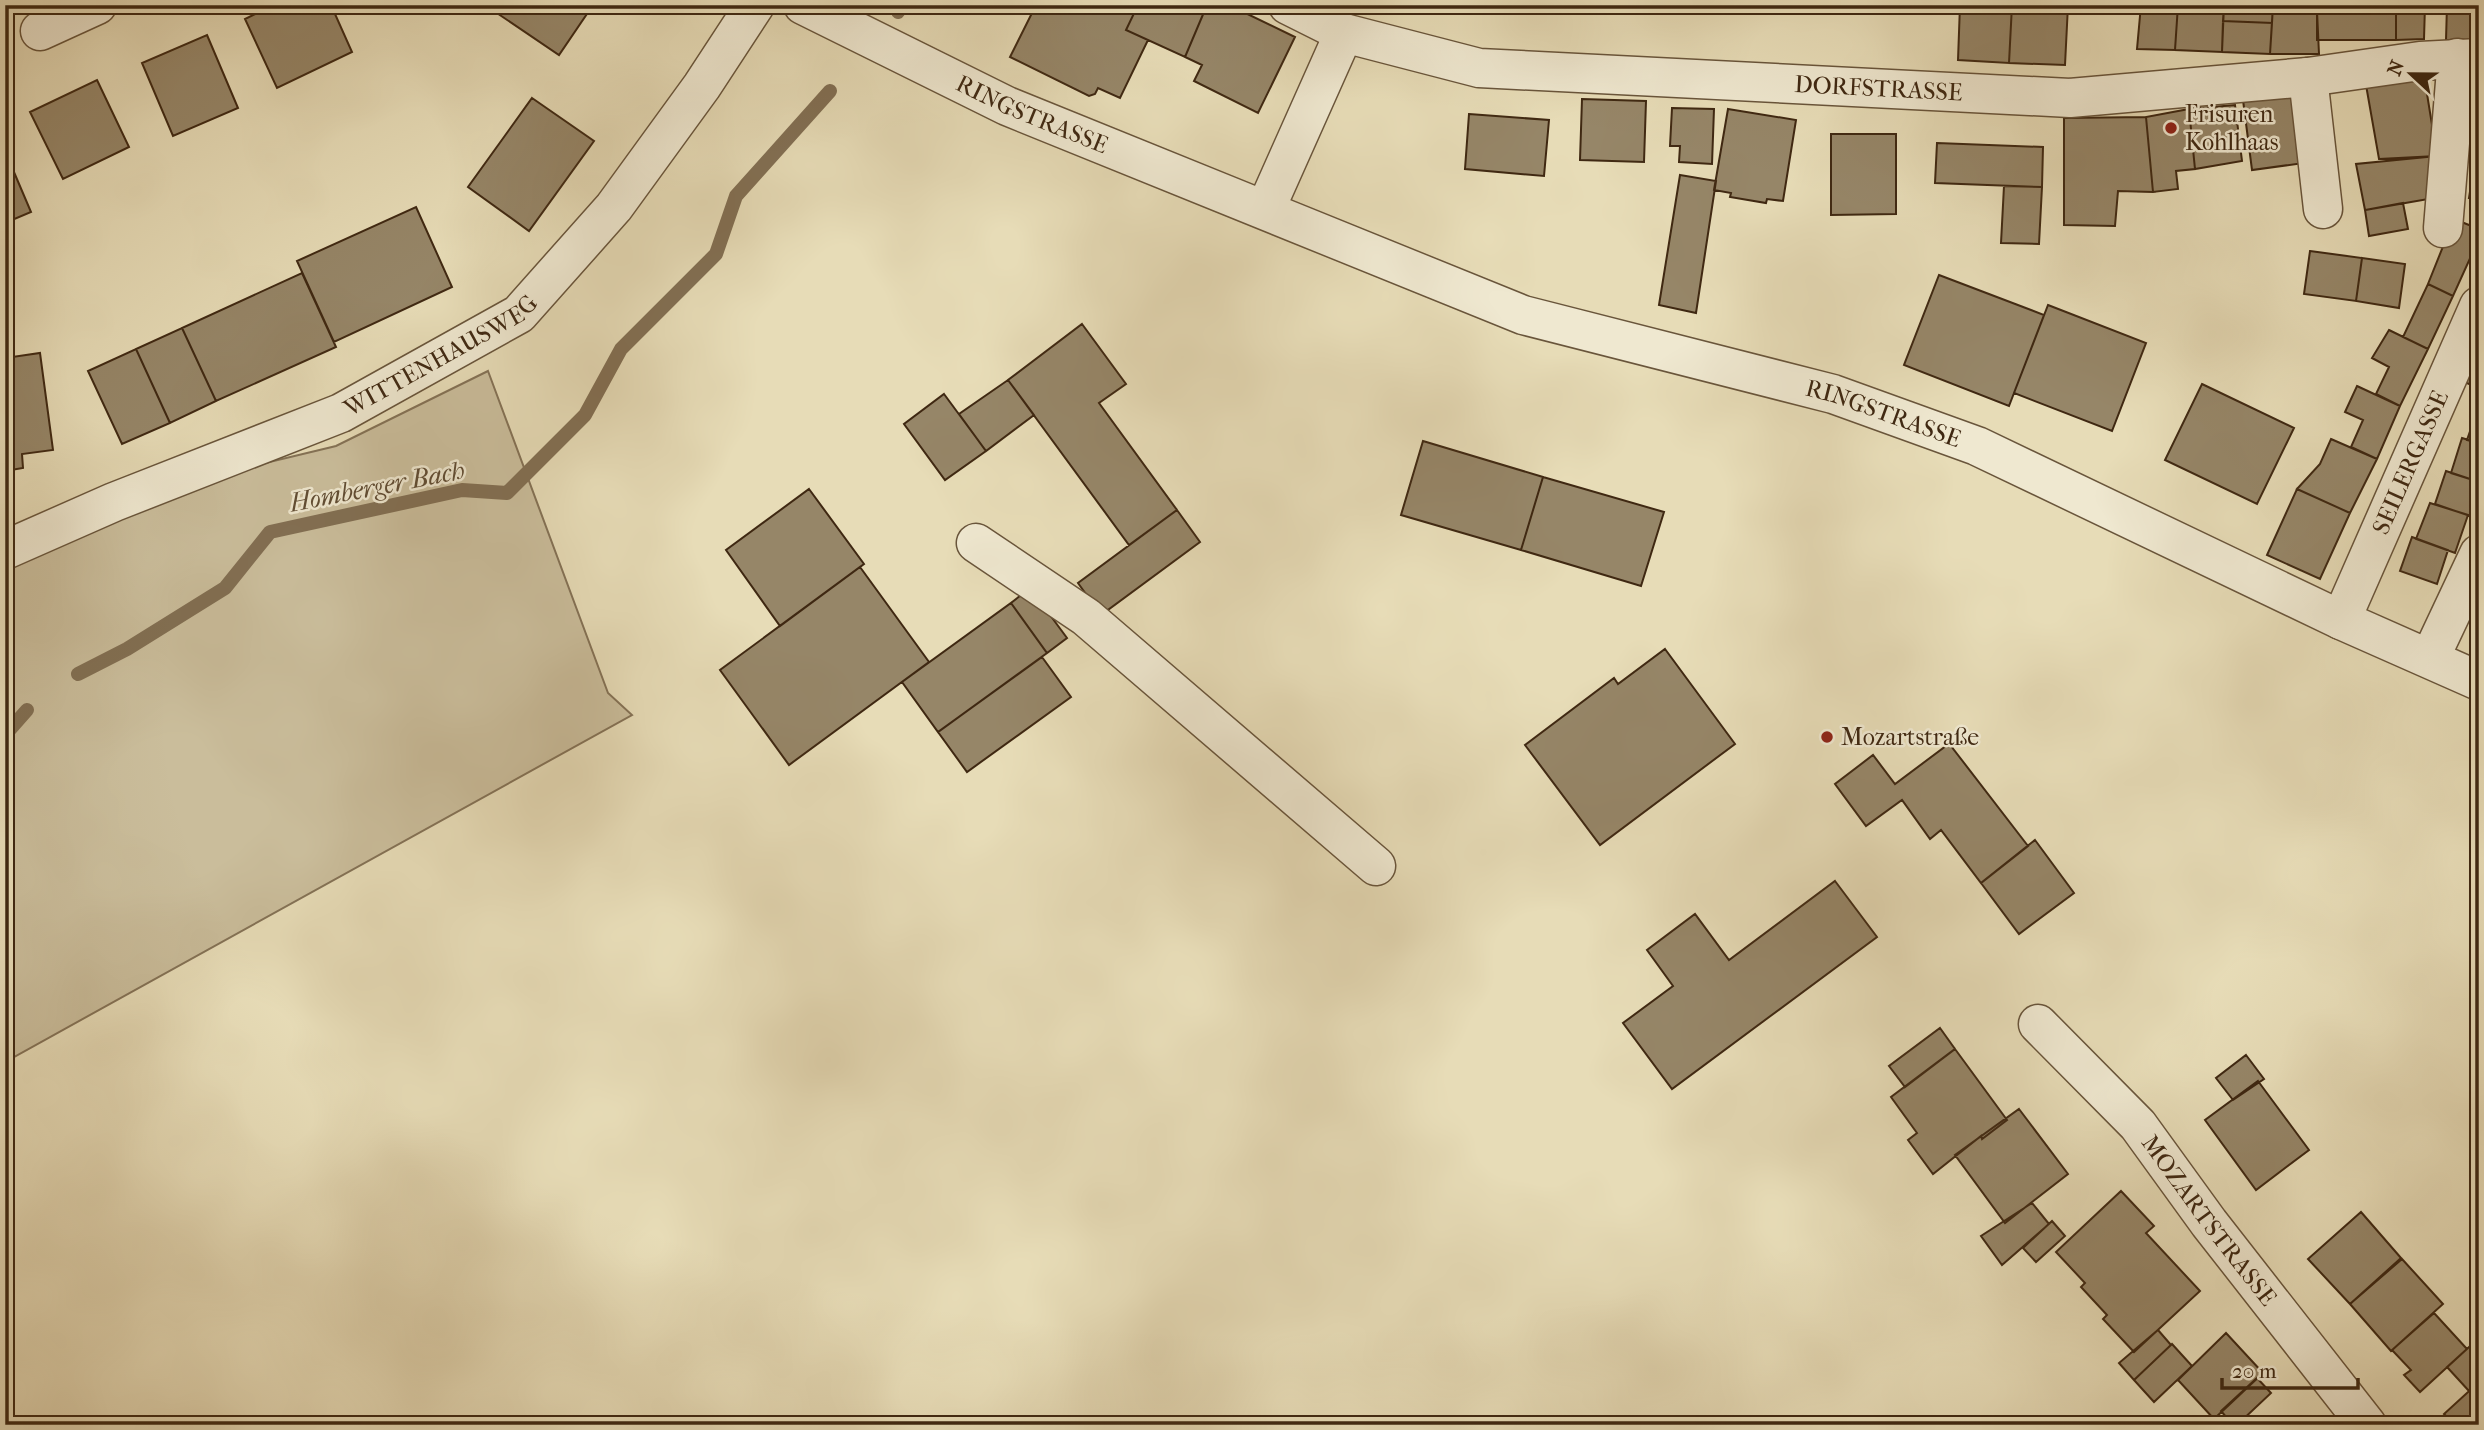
<svg xmlns="http://www.w3.org/2000/svg" width="2484" height="1430" font-family="'IM FELL French Canon',serif">
  <style>
    .green { fill: #cabd9b; stroke: #847256; stroke-width: 2 }
    .lines { fill: none; stroke-linecap: round; stroke-linejoin: round }
    .stream { stroke: #826f53; stroke-width: 14 }
    .building { fill: #968668; stroke: #3f2812; stroke-width: 2 }
    .minor-casing { stroke: #69553b; stroke-width: 41 }
    .minor { stroke: #efe8d0; stroke-width: 38 }
    .poi-dot { fill: #8f2418; stroke: #efe8d0; stroke-width: 2.5 }
    .labels { text-anchor: middle; stroke-width: 5; stroke-linejoin: round; paint-order: stroke }
    .street-label { font-size: 24px; fill: #3f2812; stroke: #efe8d0 }
    .poi-label { font-size: 24px; fill: #3f2812; stroke: #efe8d0; text-anchor: start }
    .water-label { font-size: 26px; font-style: italic; fill: #604c33; stroke: #efe8d0 }
  </style>
  <rect width="100%" height="100%" fill="#e7dcb7"/>
  <filter id="stains"><feTurbulence type="fractalNoise" baseFrequency=".00286" numOctaves="4"/><feColorMatrix values="0 0 0 0 .2 0 0 0 0 .09 0 0 0 0 .02 0 0 0 .5 -.17"/></filter>
  <radialGradient id="worn" r=".72"><stop offset=".6" stop-color="#630" stop-opacity="0"/><stop offset="1" stop-color="#630" stop-opacity=".3"/></radialGradient>
  <!-- green -->
  <path class="green" d="M 488,371 L 608,693 L 632,715 L 5,1062 L 5,565 L 199,479 L 336,446 Z"/>
  <g class="lines">
    <!-- stream -->
    <path class="stream" d="M 898,12 L 902,5
      M 78,674 L 127,649 L 225,588 L 270,532 L 462,490 L 507,493 L 585,415 L 621,349 L 716,254 L 736,196 L 830,91
      M 5,735 L 27,710"/>
  </g>
  <!-- building -->
  <path class="building" d="M 274,5 L 331,5 L 352,52 L 277,88 L 245,19 Z
    M 485,5 L 593,5 L 559,55 Z
    M 1036,5 L 1138,5 L 1126,30 L 1148,40 L 1120,98 L 1098,88 L 1095,94 L 1089,96 L 1010,57 Z
    M 1138,5 L 1207,5 L 1185,57 L 1126,30 Z
    M 1207,5 L 1233,7 L 1295,37 L 1258,113 L 1194,81 L 1202,65 L 1185,57 Z
    M 1960,5 L 2012,5 L 2009,63 L 1958,60 Z
    M 2012,5 L 2068,5 L 2065,65 L 2009,63 Z
    M 2141,5 L 2178,5 L 2175,50 L 2137,49 Z
    M 2178,5 L 2224,5 L 2222,52 L 2175,50 Z
    M 2224,5 L 2273,5 L 2272,23 L 2223,21 Z
    M 2273,5 L 2296,5 L 2296,11 L 2317,11 L 2319,54 L 2270,54 Z
    M 2317,5 L 2396,5 L 2396,40 L 2317,40 Z
    M 2396,5 L 2425,5 L 2424,39 L 2396,40 Z
    M 2447,5 L 2479,6 L 2479,40 L 2446,40 Z
    M 2223,21 L 2272,23 L 2270,54 L 2222,52 Z
    M 207,35 L 238,108 L 173,136 L 142,63 Z
    M 2479,66 L 2479,123 L 2466,119 L 2470,67 Z
    M 2424,75 L 2437,156 L 2379,159 L 2366,85 Z
    M 97,80 L 129,147 L 63,179 L 30,112 Z
    M 2301,92 L 2311,162 L 2252,170 L 2243,100 Z
    M 532,98 L 594,141 L 529,231 L 468,187 Z
    M 1582,99 L 1646,101 L 1644,162 L 1580,160 Z
    M 2235,105 L 2242,161 L 2195,169 L 2189,109 Z
    M 1672,108 L 1714,109 L 1712,164 L 1679,162 L 1680,146 L 1670,146 Z
    M 1728,109 L 1796,120 L 1783,201 L 1767,199 L 1766,203 L 1730,197 L 1731,193 L 1714,190 Z
    M 2189,109 L 2195,169 L 2176,171 L 2178,189 L 2153,192 L 2146,117 Z
    M 1469,114 L 1549,120 L 1544,176 L 1465,169 Z
    M 2146,117 L 2153,192 L 2118,191 L 2115,226 L 2064,225 L 2064,118 Z
    M 1831,134 L 1896,134 L 1896,214 L 1831,215 Z
    M 2479,134 L 2479,198 L 2469,198 Z
    M 1937,143 L 2043,147 L 2042,187 L 1935,183 Z
    M 5,151 L 31,212 L 5,223 Z
    M 2437,156 L 2440,197 L 2365,210 L 2356,164 Z
    M 1680,175 L 1716,181 L 1696,313 L 1659,305 Z
    M 2004,186 L 2042,187 L 2039,244 L 2001,243 Z
    M 2403,203 L 2408,229 L 2369,236 L 2365,210 Z
    M 416,207 L 452,287 L 334,342 L 297,261 Z
    M 2454,219 L 2479,229 L 2479,257 L 2472,254 L 2453,296 L 2428,284 Z
    M 2310,251 L 2362,258 L 2356,301 L 2304,294 Z
    M 2362,258 L 2405,264 L 2399,308 L 2356,301 Z
    M 302,273 L 336,347 L 216,401 L 182,328 Z
    M 1939,275 L 2044,315 L 2009,406 L 1904,365 Z
    M 2428,284 L 2453,296 L 2428,349 L 2403,337 Z
    M 2048,305 L 2146,343 L 2112,431 L 2014,393 Z
    M 1082,324 L 1126,384 L 1099,403 L 1177,510 L 1129,545 L 1008,380 Z
    M 182,328 L 216,401 L 170,423 L 136,349 Z
    M 2389,330 L 2428,349 L 2400,406 L 2376,394 L 2389,367 L 2372,358 Z
    M 2479,340 L 2479,388 L 2464,382 Z
    M 136,349 L 170,423 L 122,444 L 88,371 Z
    M 40,353 L 53,450 L 22,454 L 23,468 L 5,471 L 5,358 Z
    M 1008,380 L 1034,415 L 986,451 L 959,414 Z
    M 2202,384 L 2294,428 L 2257,504 L 2165,460 Z
    M 2357,386 L 2400,406 L 2377,459 L 2351,447 L 2363,420 L 2345,412 Z
    M 944,394 L 986,451 L 945,480 L 904,424 Z
    M 2479,405 L 2479,443 L 2467,440 Z
    M 2462,438 L 2479,443 L 2479,482 L 2451,473 Z
    M 2331,439 L 2377,459 L 2350,513 L 2297,489 L 2320,464 Z
    M 1423,441 L 1543,477 L 1521,550 L 1401,515 Z
    M 2446,471 L 2479,482 L 2470,516 L 2435,504 Z
    M 1543,477 L 1664,512 L 1641,586 L 1521,550 Z
    M 809,489 L 864,564 L 780,626 L 726,550 Z
    M 2297,489 L 2350,513 L 2320,579 L 2267,555 Z
    M 2430,503 L 2468,515 L 2455,553 L 2416,539 Z
    M 1177,510 L 1200,542 L 1101,615 L 1078,583 Z
    M 2412,537 L 2448,550 L 2437,584 L 2400,571 Z
    M 860,567 L 929,662 L 789,765 L 720,670 Z
    M 1030,588 L 1067,638 L 1047,653 L 1011,603 Z
    M 1011,603 L 1047,653 L 938,732 L 902,682 Z
    M 1665,649 L 1735,744 L 1600,845 L 1525,745 L 1614,678 L 1618,684 Z
    M 1042,657 L 1071,697 L 967,772 L 938,732 Z
    M 1958,737 L 1960,740 L 1951,746 L 2028,846 L 1981,883 L 1941,830 L 1930,839 L 1902,800 L 1866,826 L 1835,784 L 1873,755 L 1895,784 Z
    M 2479,819 L 2479,842 L 2471,839 Z
    M 2035,840 L 2074,893 L 2019,934 L 1981,883 Z
    M 1835,881 L 1877,937 L 1672,1089 L 1623,1023 L 1673,986 L 1647,950 L 1695,914 L 1729,960 Z
    M 1940,1028 L 1955,1049 L 1905,1087 L 1889,1066 Z
    M 1955,1049 L 2007,1120 L 1982,1139 L 1981,1136 L 1933,1174 L 1908,1140 L 1917,1133 L 1891,1097 Z
    M 2246,1055 L 2264,1079 L 2233,1100 L 2216,1078 Z
    M 2258,1081 L 2309,1150 L 2256,1190 L 2205,1120 Z
    M 2019,1109 L 2068,1174 L 2005,1223 L 1955,1155 Z
    M 2121,1191 L 2154,1226 L 2146,1233 L 2200,1291 L 2134,1352 L 2103,1319 L 2107,1315 L 2081,1287 L 2085,1283 L 2056,1252 Z
    M 2032,1203 L 2049,1224 L 2002,1265 L 1981,1236 Z
    M 2361,1212 L 2401,1258 L 2350,1304 L 2308,1259 Z
    M 2052,1221 L 2065,1236 L 2036,1262 L 2023,1248 Z
    M 2402,1259 L 2443,1304 L 2391,1351 L 2350,1304 Z
    M 2434,1313 L 2467,1349 L 2420,1392 L 2404,1375 L 2411,1370 L 2392,1350 Z
    M 2158,1330 L 2171,1345 L 2134,1380 L 2119,1363 Z
    M 2226,1333 L 2263,1373 L 2214,1419 L 2178,1380 Z
    M 2479,1338 L 2479,1382 L 2469,1391 L 2447,1367 Z
    M 2172,1344 L 2192,1366 L 2154,1402 L 2134,1380 Z
    M 2257,1378 L 2271,1393 L 2237,1425 L 2233,1425 L 2221,1411 Z
    M 2479,1382 L 2479,1425 L 2455,1425 L 2444,1414 Z"/>
  <g class="lines">
    <!-- minor casing -->
    <g class="minor-casing">
      <g id="minor">
        <path id="s1" d="M 803,5 L 1007,106 L 1523,315 L 1833,394 L 1977,446 L 2341,620 L 2479,681"/>
        <path id="s2" d="M 1288,5 L 1344,33 L 1479,68 L 2070,98 L 2308,77 L 2420,61 L 2479,58"/>
        <path d="M 40,31 L 97,5"/>
        <path d="M 2308,77 L 2323,209"/>
        <path d="M 1266,208 L 1344,33"/>
        <path d="M 2443,228 L 2457,58"/>
        <path d="M 976,543 L 1086,617 L 1376,866"/>
        <path id="s3" d="M 5,550 L 114,502 L 341,413 L 519,314 L 614,207 L 702,86 L 755,5"/>
        <path id="s4" d="M 2341,620 L 2479,306"/>
        <path d="M 2430,658 L 2479,554"/>
        <path id="s5" d="M 2038,1024 L 2138,1125 L 2209,1223 L 2367,1425"/>
      </g>
    </g>
    <!-- minor -->
    <use href="#minor" class="minor"/>
  </g>
  <!-- markers -->
  <g class="poi-dot">
    <circle cx="2171" cy="128" r="7"/>
    <circle cx="1827" cy="737" r="7"/>
  </g>
  <g class="labels">
    <!-- street labels -->
    <g class="street-label">
      <text dy="8" stroke="none"><textPath href="#s2" startOffset="602">DORFSTRASSE</textPath></text>
      <text dy="8" stroke="none"><textPath href="#s1" startOffset="254">RINGSTRASSE</textPath></text>
      <text dy="8" stroke="none"><textPath href="#s3" startOffset="478">WITTENHAUSWEG</textPath></text>
      <text dy="8" stroke="none"><textPath href="#s1" startOffset="1158">RINGSTRASSE</textPath></text>
      <text dy="8" stroke="none"><textPath href="#s4" startOffset="172">SEILERGASSE</textPath></text>
      <text dy="8" stroke="none"><textPath href="#s5" startOffset="261">MOZARTSTRASSE</textPath></text>
    </g>
    <!-- poi labels -->
    <g class="poi-label">
      <text x="2185" y="122">Frisuren<tspan x="2185" dy="28">Kohlhaas</tspan></text>
      <text x="1841" y="745">Mozartstraße</text>
    </g>
    <!-- water labels -->
    <g class="water-label">
      <text transform="translate(377 486) rotate(-11)" y="9">Homberger Bach</text>
    </g>
  </g>
  <!-- margin -->
  <rect width="2484" height="1430" fill="none" stroke="#e7dcb7" stroke-width="28"/>
  <rect x="7" y="7" width="2470" height="1416" fill="none" stroke="#3f2812" stroke-width="3.5"/>
  <rect x="14" y="14" width="2456" height="1402" fill="none" stroke="#3f2812" stroke-width="2"/>
  <!-- north arrow -->
  <g transform="translate(2411 74) rotate(292)" stroke="#efe8d0" stroke-width="5" paint-order="stroke">
  <path d="M0-5L12 26L0 18L-12 26Z" fill="#3f2812"/>
  <text y="-10" font-size="19" font-weight="bold" text-anchor="middle" fill="#3f2812">N</text>
  </g>
  <!-- scale -->
  <path d="M2222 1378v10h136v-10" fill="none" stroke="#3f2812" stroke-width="3.5"/>
  <text x="2232" y="1378" font-size="21" fill="#3f2812" stroke="#efe8d0" stroke-width="5" paint-order="stroke">20 m</text>
  <rect width="100%" height="100%" filter="url(#stains)"/>
  <rect width="100%" height="100%" fill="url(#worn)"/>
</svg>
